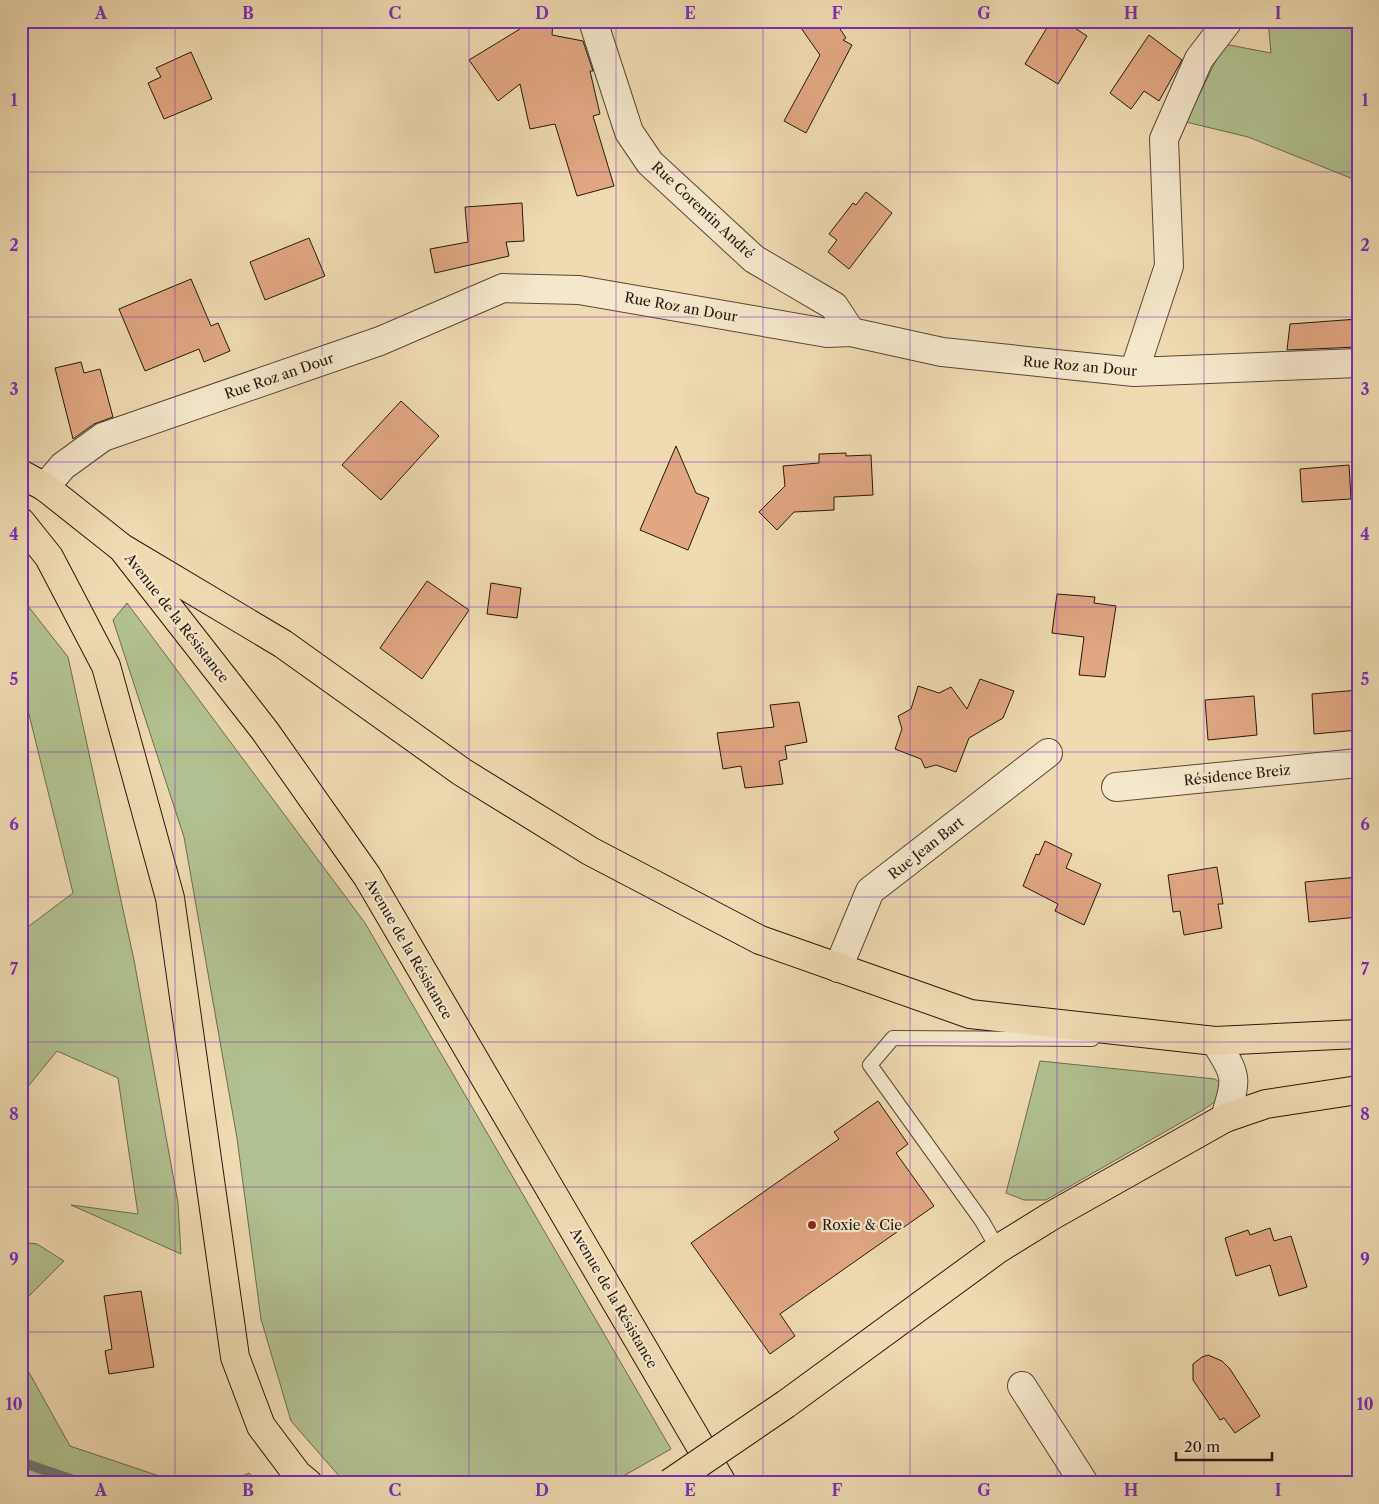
<svg xmlns="http://www.w3.org/2000/svg" width="1379" height="1504" font-family="'Libre Caslon Text',serif">
  <style>
    .green { fill: #b2c191; stroke: #6c6c4e }
    .lines { fill: none; stroke-linecap: round; stroke-linejoin: round }
    .stream { stroke: #6f7873; stroke-width: 10 }
    .building { fill: #e0a782; stroke: #27170c }
    .lane-casing { stroke: #594835; stroke-width: 16 }
    .street-casing { stroke: #594835; stroke-width: 30 }
    .primary-casing { stroke: #27170c; stroke-width: 30 }
    .path { stroke: #27170c; stroke-width: 3; stroke-dasharray: 4 2.5; stroke-linecap: butt }
    .lane { stroke: #f5e7cc; stroke-width: 14 }
    .street { stroke: #f5e7cc; stroke-width: 28 }
    .primary { stroke: #efdab1; stroke-width: 28 }
    .primary-bridge-casing { stroke: #27170c; stroke-width: 30; stroke-linecap: butt }
    .primary-bridge { stroke: #efdab1; stroke-width: 28 }
    .grid { fill: none; stroke: #7b2cbf; stroke-width: 1; stroke-opacity: 0.55 }
    .poi-dot { fill: #8f2418; stroke: #f5e7cc; stroke-width: 2 }
    .labels { text-anchor: middle; stroke-width: 4.5; stroke-linejoin: round; paint-order: stroke }
    .street-label { font-size: 14px; fill: #27170c; stroke: #f5e7cc }
    .poi-label { font-size: 14px; fill: #27170c; stroke: #f5e7cc; text-anchor: start }
    .neatline { fill: none; stroke: #7b2cbf; stroke-width: 2 }
    .grid-label { font-size: 16px; text-anchor: middle; font-weight: bold; fill: #7b2cbf }
  </style>
  <rect width="100%" height="100%" fill="#efdab1"/>
  <filter id="stains"><feTurbulence type="fractalNoise" baseFrequency=".004" numOctaves="4"/><feColorMatrix values="0 0 0 0 .2 0 0 0 0 .09 0 0 0 0 .02 0 0 0 .5 -.17"/></filter>
  <radialGradient id="worn" r=".72"><stop offset=".6" stop-color="#630" stop-opacity="0"/><stop offset="1" stop-color="#630" stop-opacity=".3"/></radialGradient>
  <!-- green -->
  <path class="green" d="M 1268,21 L 1339,21 L 1344,27 L 1358,27 L 1358,181 L 1248,137 L 1186,122 L 1224,44 L 1271,53 Z
    M 21,597 L 68,657 L 134,960 L 178,1203 L 181,1254 L 71,1205 L 138,1214 L 118,1078 L 57,1051 L 21,1095 L 21,932 L 73,893 L 24,694 L 21,692 Z
    M 127,603 L 365,923 L 671,1449 L 611,1483 L 353,1483 L 340,1477 L 291,1421 L 261,1319 L 237,1138 L 184,837 L 113,620 Z
    M 1040,1061 L 1215,1079 L 1226,1087 L 1222,1097 L 1203,1110 L 1046,1200 L 1024,1200 L 1006,1193 Z
    M 21,1242 L 37,1244 L 64,1261 L 21,1304 Z
    M 21,1358 L 70,1446 L 180,1483 L 21,1483 Z
    M 249,1473 L 259,1483 L 228,1483 Z"/>
  <g class="lines">
    <!-- stream -->
    <path class="stream" d="M 21,1462 L 82,1483"/>
  </g>
  <!-- building -->
  <path class="building" d="M 533,21 L 553,21 L 552,35 L 583,41 L 593,71 L 590,71 L 600,114 L 593,116 L 614,186 L 577,196 L 555,124 L 530,129 L 520,84 L 498,101 L 469,60 Z
    M 796,21 L 835,21 L 846,38 L 843,40 L 852,45 L 806,133 L 784,121 L 820,55 Z
    M 1051,21 L 1064,21 L 1087,36 L 1058,84 L 1025,64 Z
    M 1149,35 L 1182,60 L 1159,101 L 1144,91 L 1131,109 L 1110,93 Z
    M 191,52 L 212,99 L 164,119 L 148,83 L 161,77 L 156,68 Z
    M 866,192 L 892,213 L 849,269 L 828,252 L 837,240 L 829,234 L 853,203 L 856,205 Z
    M 522,203 L 524,241 L 506,242 L 509,256 L 435,273 L 430,249 L 468,242 L 465,207 Z
    M 309,238 L 325,276 L 265,300 L 250,262 Z
    M 191,279 L 211,326 L 218,323 L 230,351 L 204,362 L 199,349 L 145,371 L 119,309 Z
    M 1358,319 L 1358,347 L 1287,350 L 1290,324 Z
    M 81,362 L 84,373 L 100,369 L 113,417 L 94,424 L 73,439 L 55,368 Z
    M 401,401 L 439,436 L 381,500 L 342,465 Z
    M 676,446 L 696,493 L 709,498 L 688,550 L 640,530 Z
    M 846,453 L 846,456 L 871,455 L 873,495 L 834,497 L 834,510 L 794,512 L 777,530 L 759,512 L 785,486 L 783,466 L 819,463 L 819,454 Z
    M 1349,465 L 1351,499 L 1302,502 L 1300,469 Z
    M 427,581 L 469,610 L 422,679 L 380,648 Z
    M 491,583 L 521,588 L 517,618 L 487,614 Z
    M 1057,594 L 1095,597 L 1094,603 L 1116,606 L 1105,677 L 1079,675 L 1084,637 L 1052,633 Z
    M 980,679 L 1014,691 L 1003,718 L 969,738 L 956,772 L 936,765 L 925,768 L 921,759 L 895,749 L 902,729 L 898,716 L 911,709 L 918,686 L 939,693 L 951,687 L 967,709 Z
    M 1358,690 L 1358,730 L 1314,734 L 1312,694 Z
    M 1254,696 L 1257,735 L 1208,740 L 1205,700 Z
    M 799,702 L 807,742 L 785,746 L 787,759 L 779,761 L 783,784 L 745,788 L 741,766 L 723,769 L 717,733 L 774,727 L 770,705 Z
    M 1045,841 L 1072,854 L 1066,868 L 1101,884 L 1084,925 L 1055,911 L 1058,904 L 1023,886 L 1036,854 L 1039,855 Z
    M 1217,867 L 1223,904 L 1218,904 L 1222,928 L 1184,935 L 1180,911 L 1173,912 L 1168,875 Z
    M 1358,877 L 1358,917 L 1309,922 L 1305,882 Z
    M 878,1101 L 908,1144 L 896,1153 L 934,1206 L 780,1314 L 795,1336 L 770,1354 L 691,1243 L 839,1139 L 834,1132 Z
    M 1270,1228 L 1274,1241 L 1291,1236 L 1307,1287 L 1279,1296 L 1270,1265 L 1236,1276 L 1225,1238 L 1248,1230 L 1250,1235 Z
    M 141,1291 L 154,1367 L 109,1374 L 105,1351 L 112,1349 L 104,1296 Z
    M 1208,1355 L 1222,1361 L 1230,1369 L 1260,1416 L 1235,1433 L 1224,1418 L 1220,1420 L 1193,1380 L 1193,1364 L 1202,1357 Z"/>
  <g class="lines">
    <!-- lane casing -->
    <g class="lane-casing">
      <path id="lane" d="M 998,1249 L 982,1221 L 870,1065 L 893,1038 L 1092,1039"/>
    </g>
    <!-- street casing -->
    <g class="street-casing">
      <path id="street" d="M 593,21 L 629,132 L 650,163 L 754,259 L 834,306 L 851,332
        M 1134,372 L 1169,266 L 1164,139 L 1199,59 L 1228,21
        M 45,487 L 63,466 L 103,437 L 380,341 L 503,288 L 579,290 L 827,333 L 851,332 L 942,352 L 1134,372 L 1358,363
        M 1116,787 L 1358,763
        M 838,968 L 870,891 L 1048,753
        M 1215,1041 C 1238,1078 1237,1077 1225,1118
        M 1022,1386 L 1084,1483"/>
    </g>
    <!-- primary casing -->
    <g class="primary-casing">
      <path id="primary" d="M 21,474 L 45,487 L 122,548 L 265,731 L 367,876 L 722,1483
        M 21,522 L 49,557 L 106,666 L 170,898 L 235,1357 L 261,1426 L 297,1474 L 308,1483
        M 122,548 L 283,644 L 462,772 L 590,851 L 760,940 L 970,1014 L 1215,1041 L 1358,1034
        M 786,1404 L 998,1249 L 1053,1215 L 1225,1118 L 1266,1104 L 1358,1090"/>
    </g>
    <!-- path -->
    <path class="path" d="M 1264,21 L 1282,26 L 1289,21"/>
    <!-- lane -->
    <use href="#lane" class="lane"/>
    <!-- street -->
    <use href="#street" class="street"/>
    <!-- primary -->
    <use href="#primary" class="primary"/>
    <!-- primary-bridge casing -->
    <g class="primary-bridge-casing">
      <path id="primary-bridge" d="M 670,1483 L 786,1404"/>
    </g>
    <!-- primary-bridge -->
    <use href="#primary-bridge" class="primary-bridge"/>
  </g>
  <!-- grid -->
  <path class="grid" d="M 175,21 L 175,1483M 322,21 L 322,1483M 469,21 L 469,1483M 616,21 L 616,1483M 763,21 L 763,1483M 910,21 L 910,1483M 1057,21 L 1057,1483M 1204,21 L 1204,1483M 21,172 L 1358,172M 21,317 L 1358,317M 21,462 L 1358,462M 21,607 L 1358,607M 21,752 L 1358,752M 21,897 L 1358,897M 21,1042 L 1358,1042M 21,1187 L 1358,1187M 21,1332 L 1358,1332"/>
  <!-- markers -->
  <circle class="poi-dot" cx="812" cy="1225" r="5"/>
  <g class="labels">
    <!-- street labels -->
    <g class="street-label">
      <text transform="translate(703 210) rotate(43)" y="5">Rue Corentin André</text>
      <text transform="translate(681 307) rotate(10)" y="5">Rue Roz an Dour</text>
      <text transform="translate(1080 366) rotate(5)" y="5">Rue Roz an Dour</text>
      <text transform="translate(279 376) rotate(-19)" y="5">Rue Roz an Dour</text>
      <text transform="translate(177 618) rotate(52)" y="5">Avenue de la Résistance</text>
      <text transform="translate(1237 775) rotate(-6)" y="5">Résidence Breiz</text>
      <text transform="translate(926 848) rotate(-38)" y="5">Rue Jean Bart</text>
      <text transform="translate(409 949) rotate(60)" y="5">Avenue de la Résistance</text>
      <text transform="translate(614 1298) rotate(60)" y="5">Avenue de la Résistance</text>
    </g>
    <!-- poi labels -->
    <g class="poi-label">
      <text x="822" y="1230">Roxie &amp; Cie</text>
    </g>
  </g>
  <!-- margin -->
  <rect width="1379" height="1504" fill="none" stroke="#efdab1" stroke-width="55"/>
  <!-- scale -->
  <path d="M1176 1452v8h96v-8" fill="none" stroke="#27170c" stroke-width="2.5"/>
  <text x="1184" y="1452" font-size="15" fill="#27170c" stroke="#f5e7cc" stroke-width="4" paint-order="stroke">20 m</text>
  <rect x="28" y="28" width="1324" height="1448" class="neatline"/>
  <g class="grid-label">
    <text x="101" y="19">A</text>
    <text x="248" y="19">B</text>
    <text x="395" y="19">C</text>
    <text x="542" y="19">D</text>
    <text x="690" y="19">E</text>
    <text x="837" y="19">F</text>
    <text x="984" y="19">G</text>
    <text x="1131" y="19">H</text>
    <text x="1278" y="19">I</text>
    <text x="14" y="106">1</text>
    <text x="1365" y="106">1</text>
    <text x="14" y="251">2</text>
    <text x="1365" y="251">2</text>
    <text x="14" y="395">3</text>
    <text x="1365" y="395">3</text>
    <text x="14" y="540">4</text>
    <text x="1365" y="540">4</text>
    <text x="14" y="685">5</text>
    <text x="1365" y="685">5</text>
    <text x="14" y="830">6</text>
    <text x="1365" y="830">6</text>
    <text x="14" y="975">7</text>
    <text x="1365" y="975">7</text>
    <text x="14" y="1120">8</text>
    <text x="1365" y="1120">8</text>
    <text x="14" y="1265">9</text>
    <text x="1365" y="1265">9</text>
    <text x="14" y="1410">10</text>
    <text x="1365" y="1410">10</text>
    <text x="101" y="1496">A</text>
    <text x="248" y="1496">B</text>
    <text x="395" y="1496">C</text>
    <text x="542" y="1496">D</text>
    <text x="690" y="1496">E</text>
    <text x="837" y="1496">F</text>
    <text x="984" y="1496">G</text>
    <text x="1131" y="1496">H</text>
    <text x="1278" y="1496">I</text>
  </g>
  <rect width="100%" height="100%" filter="url(#stains)"/>
  <rect width="100%" height="100%" fill="url(#worn)"/>
</svg>
